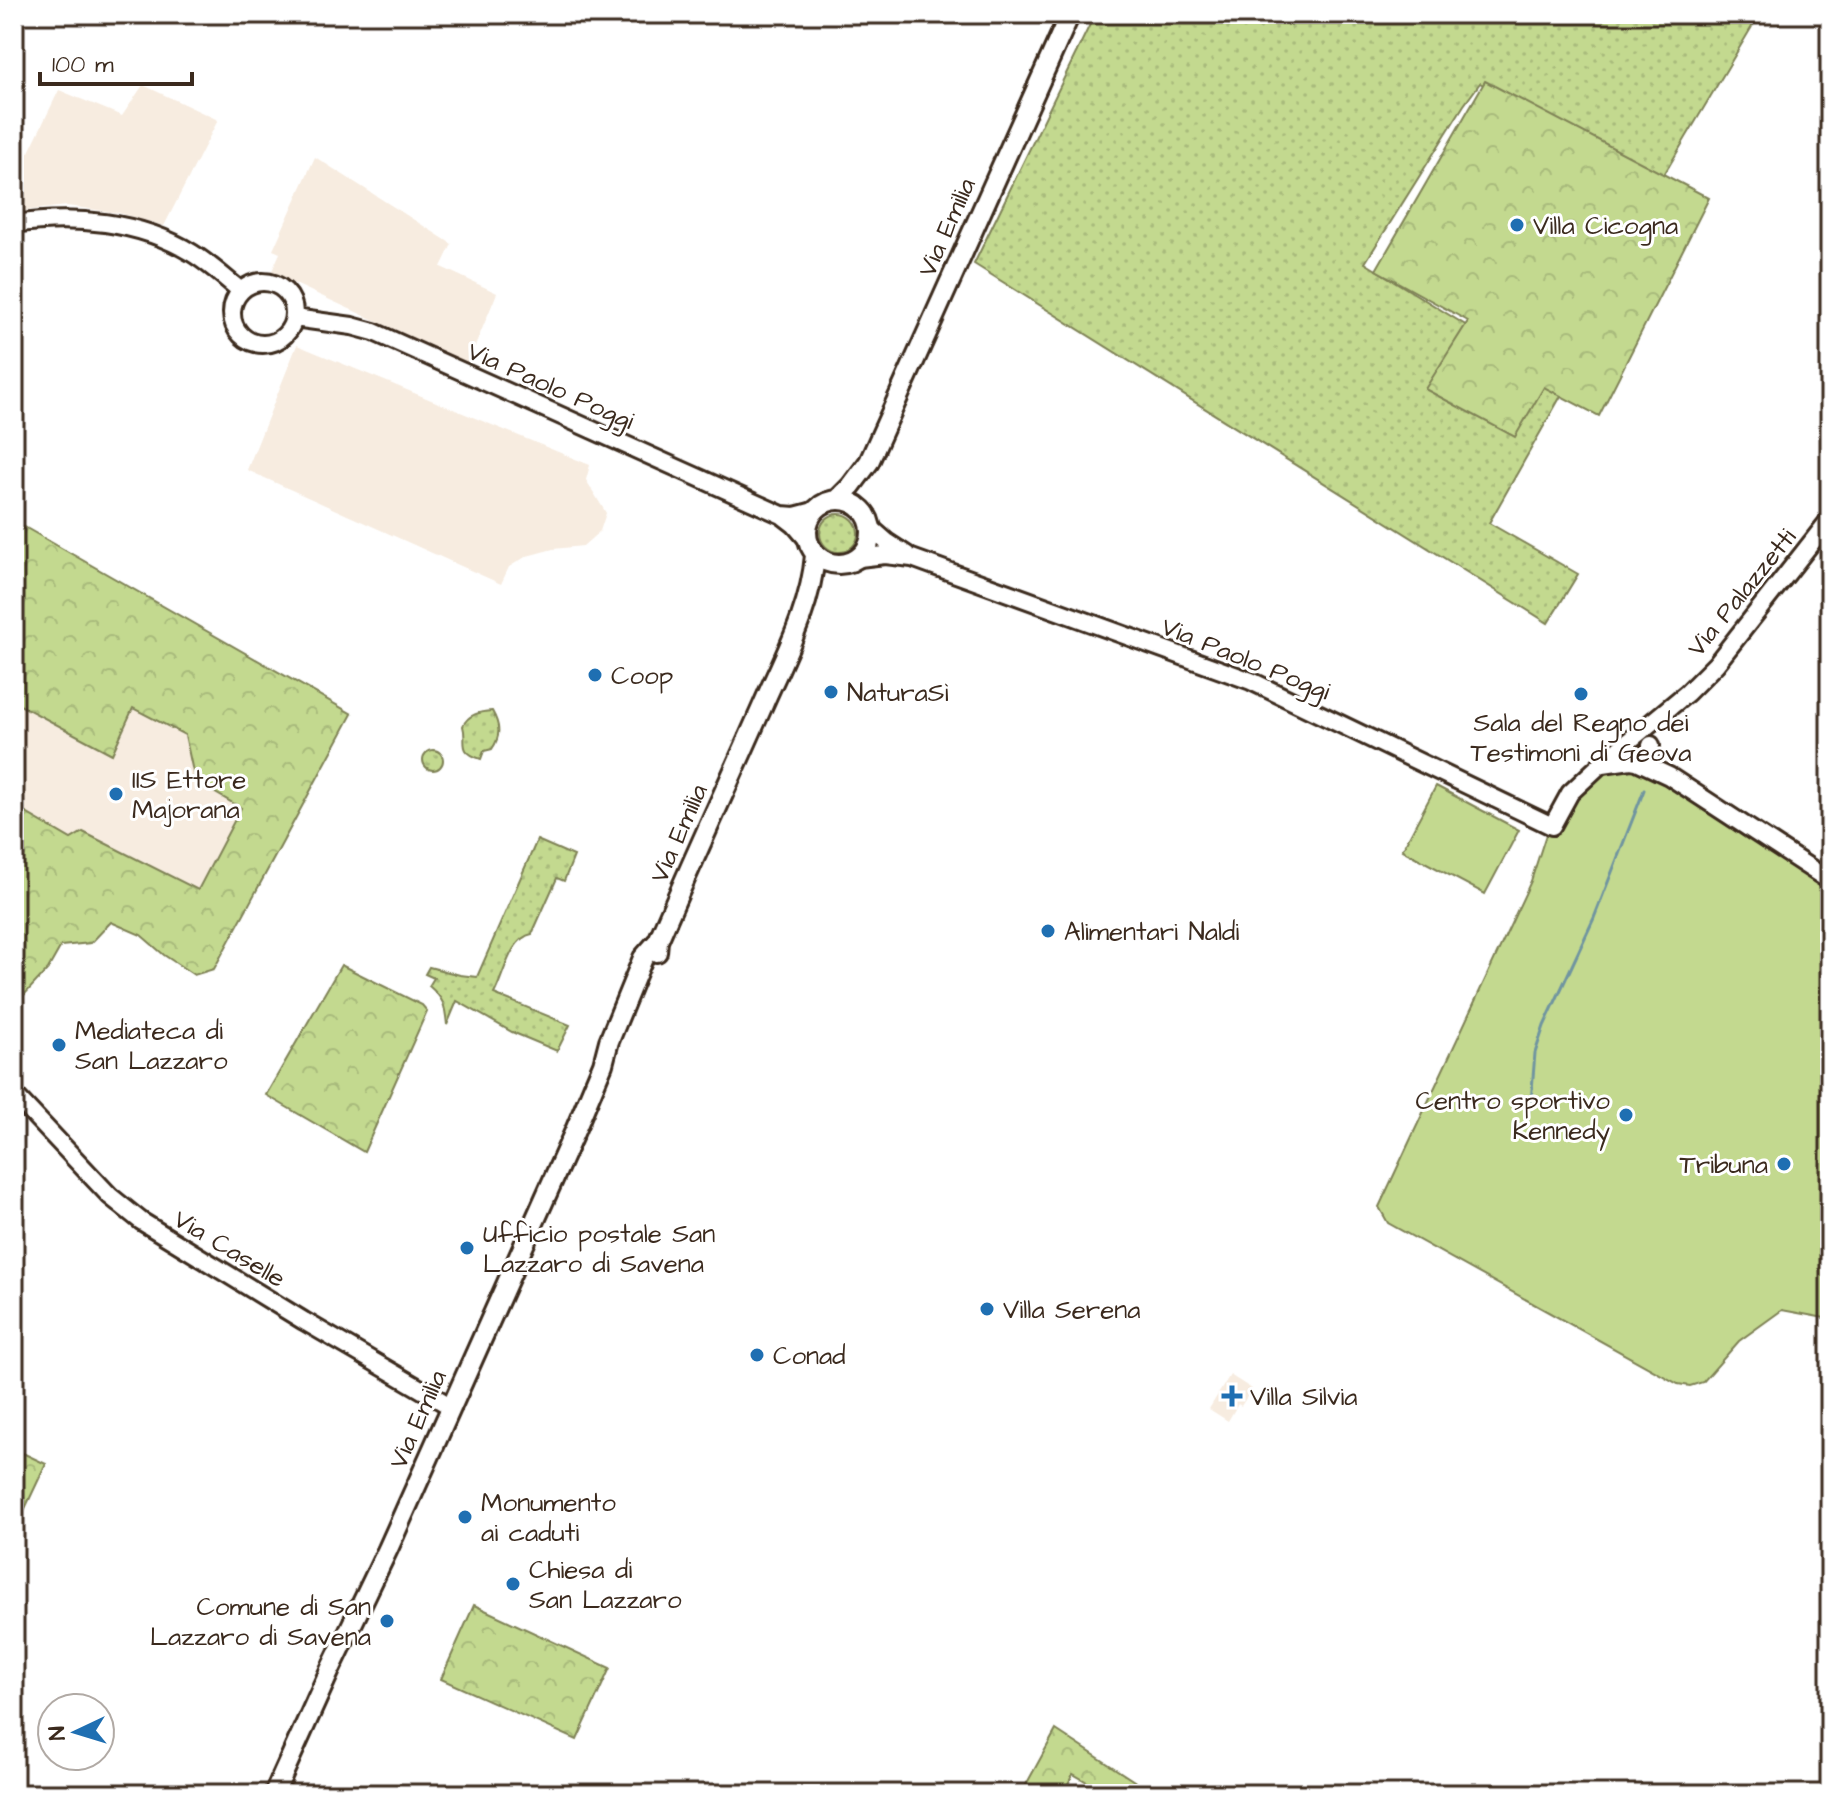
<svg xmlns="http://www.w3.org/2000/svg" width="1844" height="1808" font-family="'Architects Daughter',sans-serif">
  <style>
    .built { fill: #f7ece0 }
    .grass { fill: url(#grass-dots); stroke: #7f8256; stroke-width: 2 }
    .park { fill: url(#park-crowns); stroke: #7f8256; stroke-width: 2 }
    .pitch { fill: #c3d98f; stroke: #7f8256; stroke-width: 2 }
    .lines { fill: none; stroke-linecap: round; stroke-linejoin: round }
    .stream { stroke: #7095a0; stroke-width: 3 }
    .secondary-casing { stroke: #3b2a1e; stroke-width: 22 }
    .primary-casing { stroke: #3b2a1e; stroke-width: 24 }
    .secondary { stroke: #fff; stroke-width: 16 }
    .primary { stroke: #fff; stroke-width: 18 }
    .poi-dot { fill: #1f6fb2; stroke: #fff; stroke-width: 3 }
    .labels { text-anchor: middle; stroke-width: 6; stroke-linejoin: round; paint-order: stroke }
    .poi-label { font-size: 26px; fill: #3b2a1e; stroke: #fff; text-anchor: start }
    .street-label { font-size: 26px; fill: #3b2a1e; stroke: #fff }
  </style>
  <defs>
    <pattern id="grass-dots" width="8" height="8" patternUnits="userSpaceOnUse" patternTransform="scale(2)"><rect width="8" height="8" fill="#c3d98f"/><path d="M2 2h.1M6 6h.1" fill="none" stroke="#a8ba7b" stroke-width="1.8" stroke-linecap="round"/></pattern>
    <pattern id="park-crowns" width="20" height="18" patternUnits="userSpaceOnUse" patternTransform="scale(2)"><rect width="20" height="18" fill="#c3d98f"/><path d="M2 6a3 3 0 1 1 6 0M12 15a3 3 0 1 1 6 0" fill="none" stroke="#a8ba7b"/></pattern>
  </defs>
  <rect width="100%" height="100%" fill="#fff"/>
  <filter id="ink" filterUnits="userSpaceOnUse"><feTurbulence type="fractalNoise" baseFrequency=".0125" numOctaves="2"/><feDisplacementMap in="SourceGraphic" scale="16" xChannelSelector="R" yChannelSelector="G"/><feConvolveMatrix kernelMatrix="1 2 1 2 8 2 1 2 1" color-interpolation-filters="sRGB"/></filter>
  <g filter="url(#ink)">
    <!-- built -->
    <path class="built" d="M 143,85 L 218,120 L 164,226 L 119,213 L 67,206 L 14,212 L 14,147 L 29,152 L 59,90 L 122,116 Z
      M 315,157 L 452,244 L 441,267 L 497,293 L 468,363 L 271,273 L 280,253 L 273,250 Z
      M 297,345 L 590,465 L 586,480 L 606,513 L 600,531 L 583,546 L 553,549 L 527,556 L 509,567 L 501,584 L 247,470 Z
      M 14,702 L 111,754 L 132,707 L 185,735 L 195,781 L 241,808 L 198,890 L 83,832 L 71,839 L 14,806 Z
      M 1230,1375 L 1252,1389 L 1241,1406 L 1238,1404 L 1228,1421 L 1209,1409 Z"/>
    <!-- grass -->
    <path class="grass" d="M 1095,14 L 1733,14 L 1753,25 L 1656,188 L 1480,83 L 1464,105 L 1365,263 L 1566,387 L 1489,523 L 1578,574 L 1548,623 L 974,264 Z
      M820 533a19 19 0 1 1 38 0a19 19 0 1 1-38 0Z
      M 492,711 C 500,725 501,736 492,749 L 484,751 L 481,759 C 456,751 468,742 463,726 C 468,714 480,712 492,711 Z
      M423 760a10 10 0 1 1 20 0a10 10 0 1 1-20 0Z
      M 537,840 L 574,856 L 564,881 L 557,878 L 532,934 C 510,938 504,976 494,994 L 570,1025 L 557,1051 L 512,1032 L 457,1001 L 447,1025 C 445,1005 444,999 429,986 L 434,978 L 425,974 L 429,967 L 460,975 L 477,977 Z"/>
    <!-- park -->
    <path class="park" d="M 1485,81 L 1709,198 L 1599,416 L 1544,387 L 1515,437 L 1425,389 L 1468,321 L 1376,270 Z
      M 14,521 L 352,714 L 214,969 L 194,975 L 164,955 L 141,935 L 111,922 L 91,943 L 61,946 L 48,969 L 14,1006 L 14,928 L 16,925 L 14,922 L 14,806 L 71,839 L 83,832 L 198,890 L 241,808 L 195,781 L 185,735 L 133,708 L 112,754 L 14,702 L 14,630 L 17,623 L 14,621 Z
      M 341,965 L 422,1005 L 427,1011 L 364,1152 L 266,1095 Z
      M 14,1449 L 46,1464 L 14,1532 Z
      M 474,1605 L 610,1668 L 577,1740 L 441,1679 Z
      M 1056,1730 L 1154,1794 L 1108,1794 L 1073,1774 L 1063,1794 L 1021,1794 Z"/>
    <!-- pitch -->
    <path class="pitch" d="M 1631,766 L 1667,783 L 1830,883 L 1830,1319 L 1782,1310 L 1739,1341 L 1703,1382 L 1690,1386 L 1678,1384 L 1388,1223 L 1379,1207 L 1531,881 L 1549,825 L 1570,792 L 1608,768 Z
      M 1436,786 L 1519,830 L 1485,894 L 1402,850 Z"/>
    <g class="lines">
      <!-- stream -->
      <path class="stream" d="M 1526,1123 L 1531,1102 L 1535,1053 L 1544,1026 L 1594,918 L 1644,790"/>
      <!-- secondary casing -->
      <g class="secondary-casing">
        <path id="secondary" d="M 14,224 C 73,215 140,221 192,253 C 210,264 225,278 241,291
          M232 313a31 31 0 1 1 62 0a31 31 0 1 1-62 0Z
          M 294,318 L 352,326 L 374,332 L 782,515 L 795,525 L 807,539
          M 782,515 L 795,516 L 814,511
          M 871,528 L 887,542 L 907,555
          M 859,558 L 885,555 L 912,558 L 1251,681 L 1552,826 L 1570,793 L 1601,764 L 1687,693 L 1716,664 L 1830,519
          M 1639,762 L 1669,776 L 1830,881
          M 1603,764 L 1631,760 L 1643,762 L 1650,757 L 1651,745
          M 14,1094 L 93,1178 L 110,1196 L 141,1221 L 304,1321 L 450,1406"/>
      </g>
      <!-- primary casing -->
      <g class="primary-casing">
        <path id="primary" d="M807 532a32 32 0 1 1 64 0a32 32 0 1 1-64 0Z
          M 837,500 L 851,486 L 869,462 L 1070,14
          M 657,952 L 658,941 C 692,862 728,784 763,705 C 784,657 811,608 815,555
          M 274,1794 L 330,1670 L 388,1549 L 574,1133 L 603,1064 L 609,1041 L 643,958 L 658,941"/>
      </g>
      <!-- secondary -->
      <use href="#secondary" class="secondary"/>
      <!-- primary -->
      <use href="#primary" class="primary"/>
    </g>
  </g>
  <!-- markers -->
  <g class="poi-dot">
    <circle cx="1517" cy="225" r="8"/>
    <circle cx="595" cy="675" r="8"/>
    <circle cx="831" cy="692" r="8"/>
    <circle cx="1581" cy="694" r="8"/>
    <circle cx="116" cy="794" r="8"/>
    <circle cx="1048" cy="931" r="8"/>
    <circle cx="59" cy="1045" r="8"/>
    <circle cx="1626" cy="1115" r="8"/>
    <circle cx="1784" cy="1164" r="8"/>
    <circle cx="467" cy="1248" r="8"/>
    <circle cx="987" cy="1309" r="8"/>
    <circle cx="757" cy="1355" r="8"/>
    <path d="M1228 1384h8v8h8v8h-8v8h-8v-8h-8v-8h8z"/>
    <circle cx="465" cy="1517" r="8"/>
    <circle cx="513" cy="1584" r="8"/>
    <circle cx="387" cy="1621" r="8"/>
  </g>
  <g class="labels">
    <!-- poi labels -->
    <g class="poi-label">
      <text x="1533" y="234">Villa Cicogna</text>
      <text x="611" y="684">Coop</text>
      <text x="847" y="701">NaturaSì</text>
      <text x="1581" y="731" text-anchor="middle">Sala del Regno dei<tspan x="1581" dy="30">Testimoni di Geova</tspan></text>
      <text x="132" y="788">IIS Ettore<tspan x="132" dy="30">Majorana</tspan></text>
      <text x="1064" y="940">Alimentari Naldi</text>
      <text x="75" y="1039">Mediateca di<tspan x="75" dy="30">San Lazzaro</tspan></text>
      <text x="1610" y="1109" text-anchor="end">Centro sportivo<tspan x="1610" dy="30">Kennedy</tspan></text>
      <text x="1768" y="1173" text-anchor="end">Tribuna</text>
      <text x="483" y="1242">Ufficio postale San<tspan x="483" dy="30">Lazzaro di Savena</tspan></text>
      <text x="1003" y="1318">Villa Serena</text>
      <text x="773" y="1364">Conad</text>
      <text x="1250" y="1405">Villa Silvia</text>
      <text x="481" y="1511">Monumento<tspan x="481" dy="30">ai caduti</tspan></text>
      <text x="529" y="1578">Chiesa di<tspan x="529" dy="30">San Lazzaro</tspan></text>
      <text x="371" y="1615" text-anchor="end">Comune di San<tspan x="371" dy="30">Lazzaro di Savena</tspan></text>
    </g>
    <!-- street labels -->
    <g class="street-label">
      <text transform="translate(946 227) rotate(-66)" y="9">Via Emilia</text>
      <text transform="translate(551 385) rotate(24)" y="9">Via Paolo Poggi</text>
      <text transform="translate(1741 592) rotate(-51)" y="9">Via Palazzetti</text>
      <text transform="translate(1246 658) rotate(22)" y="9">Via Paolo Poggi</text>
      <text transform="translate(678 833) rotate(-66)" y="9">Via Emilia</text>
      <text transform="translate(230 1248) rotate(31)" y="9">Via Caselle</text>
      <text transform="translate(417 1419) rotate(-66)" y="9">Via Emilia</text>
    </g>
  </g>
  <!-- margin -->
  <rect width="1844" height="1808" fill="none" stroke="#fff" stroke-width="48"/>
  <rect x="24" y="24" width="1796" height="1760" fill="none" stroke="#3b2a1e" stroke-width="3" filter="url(#ink)"/>
  <!-- north arrow -->
  <g transform="translate(76 1732) rotate(266)"><circle r="38" fill="#ffffff" stroke="#b1aaa5" stroke-width="2"/>
  <path d="M0-6L14 30L0 20L-14 30Z" fill="#1f6fb2"/>
  <text y="-12" font-size="22" font-weight="bold" text-anchor="middle" fill="#3b2a1e">N</text>
  </g>
  <!-- scale -->
  <path d="M40 72v12h152v-12" fill="none" stroke="#3b2a1e" stroke-width="4"/>
  <text x="52" y="72" font-size="24" fill="#3b2a1e" stroke="#ffffff" stroke-width="6" paint-order="stroke">100 m</text>
</svg>
